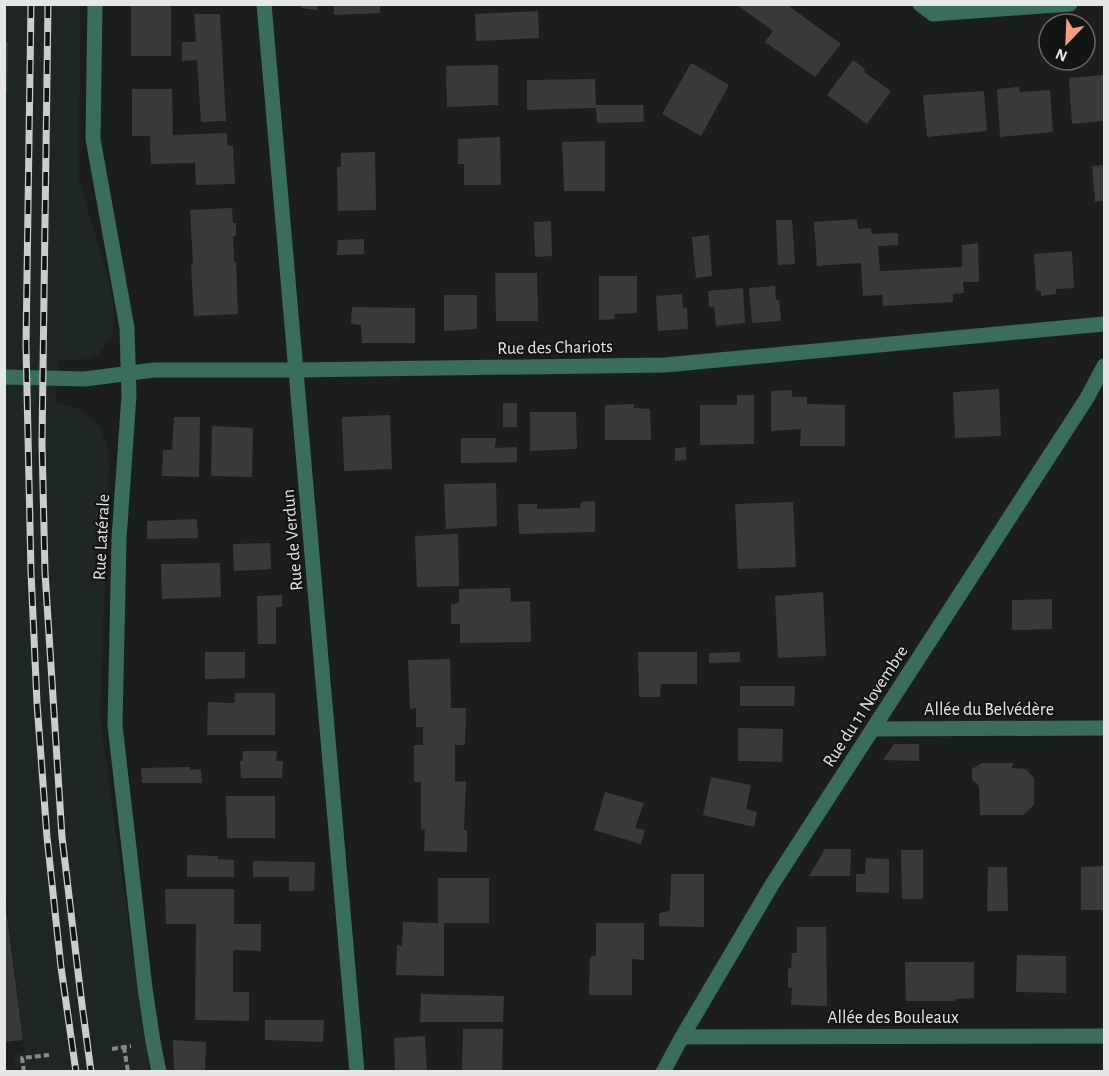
<svg xmlns="http://www.w3.org/2000/svg" width="1109" height="1076" font-family="'Alegreya Sans',sans-serif">
  <style>
    .built { fill: #1e2723 }
    .building { fill: #383b3a }
    .lines { fill: none; stroke-linecap: round; stroke-linejoin: round }
    .path { stroke: #888a89; stroke-width: 4; stroke-dasharray: 6 3; stroke-linecap: butt }
    .minor { stroke: #3a6d5c; stroke-width: 15 }
    .rail-casing { stroke: #cbcdcc; stroke-width: 7 }
    .rail { stroke: #131514; stroke-width: 4.5; stroke-dasharray: 14; stroke-linecap: butt }
    .labels { text-anchor: middle; stroke-width: 4.5; stroke-linejoin: round; paint-order: stroke }
    .street-label { font-size: 18px; fill: #e6e8e7; stroke: #131514 }
  </style>
  <rect width="100%" height="100%" fill="#1c1e1d"/>
  <!-- built -->
  <path class="built" d="M 6,5 L 80,5 L 79,179 L 110,285 L 115,317 L 111,338 L 99,354 L 89,359 L 58,361 L 56,402 L 74,407 L 89,416 L 100,428 L 107,444 L 109,465 L 100,717 L 149,1071 L 16,1071 L 13,1054 L 25,1052 L 4,882 L 4,137 Z"/>
  <!-- building -->
  <path class="building" d="M 131,4 L 171,4 L 171,56 L 131,56 Z
    M 301,4 L 317,4 L 317,10 L 301,8 Z
    M 334,4 L 380,4 L 380,13 L 334,15 Z
    M 736,4 L 792,4 L 790,7 L 841,44 L 815,77 L 765,42 L 773,31 Z
    M 538,11 L 539,38 L 476,41 L 475,14 Z
    M 194,14 L 220,14 L 226,121 L 201,122 L 197,60 L 182,61 L 182,42 L 196,42 Z
    M 4,42 L 8,42 L 7,93 L 4,93 Z
    M 853,60 L 865,69 L 864,72 L 891,91 L 867,124 L 827,95 Z
    M 691,63 L 729,85 L 701,136 L 662,114 Z
    M 498,65 L 498,105 L 447,107 L 446,66 Z
    M 1104,75 L 1104,121 L 1072,124 L 1069,78 Z
    M 595,79 L 596,105 L 643,105 L 644,122 L 597,123 L 596,108 L 527,110 L 527,80 Z
    M 1019,87 L 1020,92 L 1050,90 L 1053,132 L 1000,137 L 997,89 Z
    M 132,89 L 172,89 L 173,135 L 227,133 L 227,145 L 233,146 L 235,184 L 196,185 L 195,163 L 151,164 L 150,136 L 132,136 Z
    M 984,91 L 987,131 L 927,137 L 923,95 Z
    M 500,137 L 501,185 L 464,185 L 464,164 L 458,164 L 458,139 Z
    M 605,141 L 605,191 L 564,191 L 562,142 Z
    M 375,152 L 376,210 L 338,211 L 337,167 L 341,167 L 341,153 Z
    M 1104,165 L 1104,201 L 1095,202 L 1092,166 Z
    M 232,208 L 233,223 L 236,223 L 236,236 L 233,236 L 234,263 L 236,262 L 238,314 L 194,316 L 191,265 L 193,264 L 190,210 Z
    M 857,219 L 858,229 L 871,228 L 872,234 L 898,233 L 898,245 L 878,246 L 880,271 L 962,267 L 962,245 L 978,243 L 979,282 L 963,282 L 964,293 L 953,294 L 953,302 L 883,306 L 882,295 L 863,296 L 861,263 L 817,266 L 814,222 Z
    M 776,220 L 792,220 L 795,264 L 778,265 Z
    M 551,221 L 552,256 L 535,257 L 534,222 Z
    M 709,235 L 712,276 L 696,278 L 692,237 Z
    M 364,239 L 364,254 L 337,255 L 338,240 Z
    M 1072,251 L 1074,288 L 1056,289 L 1056,294 L 1041,296 L 1041,291 L 1036,290 L 1034,254 Z
    M 495,273 L 537,273 L 538,321 L 496,321 Z
    M 599,276 L 637,276 L 637,313 L 614,314 L 615,319 L 599,320 Z
    M 775,286 L 776,300 L 779,300 L 781,321 L 752,323 L 749,288 Z
    M 743,288 L 745,323 L 716,326 L 714,307 L 709,307 L 708,291 Z
    M 682,294 L 683,308 L 687,308 L 688,329 L 658,331 L 656,296 Z
    M 444,295 L 477,295 L 477,329 L 444,331 Z
    M 352,307 L 415,308 L 415,343 L 362,343 L 361,325 L 351,324 Z
    M 999,389 L 1001,436 L 955,438 L 953,392 Z
    M 792,390 L 792,397 L 807,397 L 807,404 L 845,405 L 845,446 L 800,446 L 801,429 L 771,431 L 771,391 Z
    M 737,395 L 754,395 L 754,444 L 700,445 L 700,405 L 737,405 Z
    M 503,403 L 517,403 L 517,427 L 503,427 Z
    M 634,404 L 634,408 L 650,409 L 651,440 L 605,440 L 605,405 Z
    M 530,412 L 576,412 L 577,449 L 530,451 Z
    M 390,415 L 392,469 L 344,471 L 342,417 Z
    M 174,417 L 200,417 L 199,477 L 162,476 L 163,450 L 172,450 Z
    M 212,426 L 253,428 L 252,477 L 211,476 Z
    M 461,438 L 496,438 L 495,448 L 517,447 L 517,462 L 461,463 Z
    M 686,447 L 686,460 L 675,461 L 675,448 Z
    M 496,483 L 497,526 L 446,529 L 444,484 Z
    M 595,501 L 595,532 L 519,534 L 518,504 L 537,504 L 537,509 L 580,508 L 581,502 Z
    M 793,502 L 796,567 L 738,569 L 735,504 Z
    M 197,519 L 198,538 L 147,539 L 147,521 Z
    M 458,534 L 459,586 L 417,587 L 415,536 Z
    M 270,543 L 271,569 L 234,571 L 233,544 Z
    M 220,563 L 221,597 L 162,599 L 161,564 Z
    M 510,588 L 511,602 L 530,601 L 531,642 L 460,643 L 460,624 L 451,624 L 451,604 L 459,603 L 459,589 Z
    M 823,592 L 826,656 L 778,658 L 775,596 Z
    M 282,595 L 282,607 L 276,607 L 276,644 L 258,644 L 257,596 Z
    M 1052,599 L 1052,629 L 1012,630 L 1012,600 Z
    M 205,652 L 245,652 L 245,678 L 205,679 Z
    M 638,652 L 697,652 L 697,684 L 661,684 L 660,697 L 639,697 Z
    M 740,652 L 740,662 L 709,663 L 709,653 Z
    M 450,659 L 451,708 L 466,708 L 465,745 L 455,745 L 455,782 L 466,781 L 464,830 L 467,830 L 467,852 L 424,851 L 425,830 L 421,829 L 421,782 L 414,782 L 414,745 L 423,745 L 423,727 L 416,727 L 416,708 L 410,709 L 408,660 Z
    M 740,686 L 795,686 L 794,706 L 740,706 Z
    M 235,693 L 275,693 L 275,735 L 207,735 L 208,702 L 234,703 Z
    M 738,728 L 783,729 L 782,762 L 738,761 Z
    M 894,744 L 919,744 L 919,761 L 883,760 Z
    M 243,751 L 277,751 L 276,761 L 283,761 L 282,778 L 241,778 L 240,761 L 242,761 Z
    M 982,763 L 1013,763 L 1012,768 L 1026,769 L 1034,778 L 1034,805 L 1023,815 L 980,815 L 979,786 L 972,779 L 972,769 Z
    M 190,767 L 190,770 L 201,769 L 202,783 L 142,783 L 141,768 Z
    M 711,777 L 751,785 L 746,809 L 757,812 L 754,827 L 703,815 Z
    M 605,792 L 644,803 L 635,828 L 645,830 L 641,844 L 594,830 Z
    M 226,796 L 275,796 L 275,838 L 227,838 Z
    M 825,849 L 851,849 L 850,876 L 809,876 Z
    M 901,850 L 923,850 L 923,899 L 902,899 Z
    M 187,855 L 218,856 L 218,859 L 234,860 L 234,877 L 187,877 Z
    M 866,858 L 889,859 L 889,893 L 856,892 L 856,874 L 865,874 Z
    M 253,861 L 315,862 L 314,891 L 289,891 L 289,877 L 253,877 Z
    M 1104,866 L 1104,910 L 1081,910 L 1081,867 Z
    M 988,867 L 1007,867 L 1008,911 L 987,911 Z
    M 671,874 L 704,874 L 704,927 L 659,926 L 659,913 L 670,911 Z
    M 438,878 L 489,878 L 489,923 L 444,923 L 444,976 L 396,975 L 397,945 L 402,946 L 403,922 L 438,923 Z
    M 165,889 L 234,889 L 234,924 L 261,924 L 261,951 L 233,950 L 233,992 L 249,992 L 249,1021 L 195,1020 L 196,924 L 166,924 Z
    M 4,908 L 6,908 L 23,1040 L 4,1042 Z
    M 596,923 L 644,923 L 644,960 L 632,959 L 632,995 L 589,995 L 590,957 L 596,955 Z
    M 797,927 L 826,927 L 827,1006 L 791,1005 L 792,988 L 788,987 L 788,969 L 791,968 L 792,953 L 797,953 Z
    M 1017,955 L 1066,956 L 1066,993 L 1016,992 Z
    M 905,962 L 974,962 L 974,998 L 955,999 L 955,1001 L 906,1001 Z
    M 421,994 L 504,996 L 503,1022 L 420,1022 Z
    M 265,1020 L 324,1020 L 323,1042 L 265,1040 Z
    M 463,1029 L 503,1029 L 502,1072 L 462,1072 Z
    M 425,1036 L 427,1072 L 395,1072 L 394,1038 Z
    M 173,1040 L 206,1042 L 205,1072 L 174,1072 Z"/>
  <g class="lines">
    <!-- path -->
    <path class="path" d="M 124,1047 L 128,1072
      M 112,1049 L 131,1046
      M 24,1072 L 22,1058 L 49,1055"/>
    <!-- minor -->
    <path class="minor" d="M 95,4 L 93,139 L 127,328 L 129,395 L 119,539 L 115,725 L 145,988 L 153,1042 L 159,1072
      M 264,4 L 357,1072
      M 920,4 L 933,14 L 1070,4
      M 4,377 L 85,379 L 154,370 L 296,370 L 665,365 L 1104,324
      M 874,729 L 1104,728
      M 682,1037 L 1104,1036
      M 663,1072 L 682,1037 L 773,883 L 1087,398 L 1104,366"/>
    <!-- rail casing -->
    <g class="rail-casing">
      <path id="rail" d="M 31,4 L 26,345 L 31,572 L 37,703 L 47,837 L 61,967 L 76,1072
        M 48,4 L 42,443 L 45,572 L 62,837 L 81,997 L 91,1072"/>
    </g>
    <!-- rail -->
    <use href="#rail" class="rail"/>
  </g>
  <g class="labels">
    <!-- street labels -->
    <g class="street-label">
      <text transform="translate(555 347) rotate(-1)" y="6">Rue des Chariots</text>
      <text transform="translate(101 537) rotate(-87)" y="6">Rue Latérale</text>
      <text transform="translate(292 540) rotate(-95)" y="6">Rue de Verdun</text>
      <text transform="translate(865 706) rotate(-57)" y="6">Rue du 11 Novembre</text>
      <text x="989" y="715">Allée du Belvédère</text>
      <text x="893" y="1023">Allée des Bouleaux</text>
    </g>
  </g>
  <!-- border -->
  <rect width="1109" height="1076" fill="none" stroke="#e6e8e7" stroke-width="12"/>
  <!-- north arrow -->
  <g transform="translate(1067 42) rotate(203)"><circle r="28" fill="#131514" stroke="#676968" stroke-width="1.5"/>
  <path d="M0-4.5L10 22L0 15L-10 22Z" fill="#f49e87"/>
  <text y="-9" font-size="16" font-weight="bold" text-anchor="middle" fill="#e6e8e7">N</text>
  </g>
</svg>
